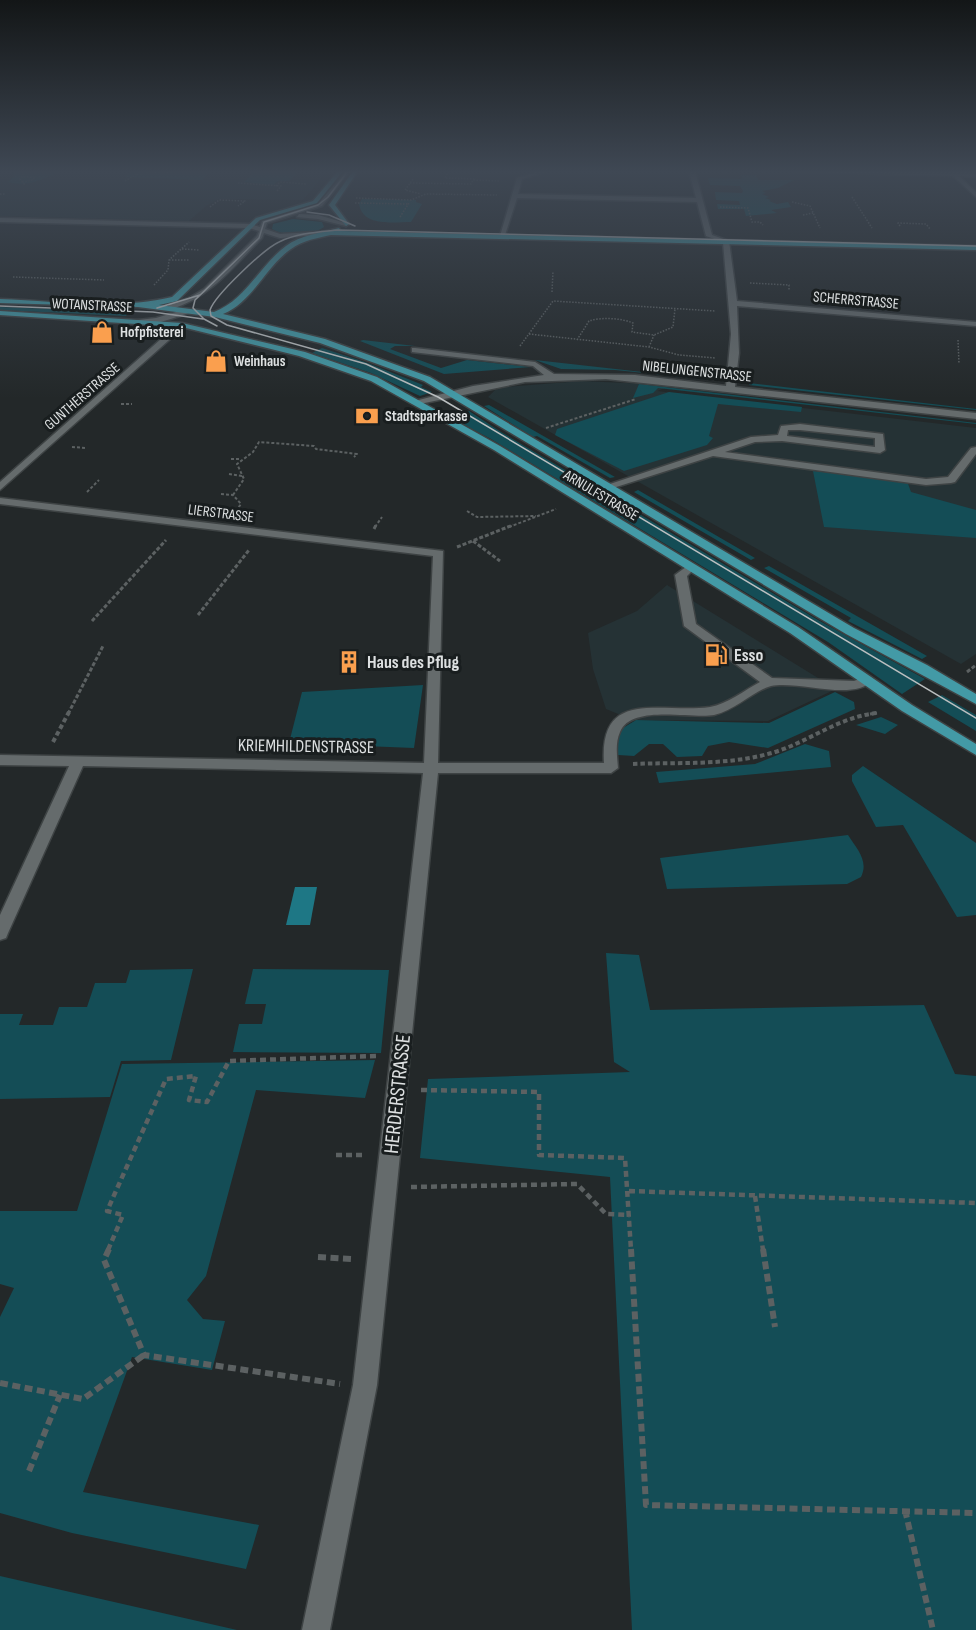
<svg xmlns="http://www.w3.org/2000/svg" width="976" height="1630" font-family="'Sofia Sans Condensed',sans-serif">
  <style>
    .built { fill: #253235 }
    .green { fill: #144d56 }
    .water { fill: #1e7785 }
    .lines { fill: none; stroke-linecap: round; stroke-linejoin: round }
    .minor-casing { stroke: #3e4344; stroke-width: 3 }
    .major-casing { stroke: #3e4344; stroke-width: 3 }
    .path-far5 { stroke: #5c6162; stroke-width: 1.5; stroke-dasharray: 1.5 1.5; stroke-linecap: butt }
    .path-far4 { stroke: #5c6162; stroke-width: 2; stroke-dasharray: 3 2; stroke-linecap: butt }
    .path-far3 { stroke: #5c6162; stroke-width: 3; stroke-dasharray: 4 2; stroke-linecap: butt }
    .path-far2 { stroke: #5c6162; stroke-width: 4; stroke-dasharray: 4.5 3; stroke-linecap: butt }
    .path-far1 { stroke: #5c6162; stroke-width: 4.5; stroke-dasharray: 6 4; stroke-linecap: butt }
    .path { stroke: #5c6162; stroke-width: 6; stroke-dasharray: 8 4.5; stroke-linecap: butt }
    .minor { fill: #656b6c; fill-rule: evenodd }
    .major { fill: #439aa6; fill-rule: evenodd }
    .tram { stroke: #bbbfc0; stroke-width: 1.5 }
    .labels { text-anchor: middle; stroke-width: 6; stroke-linejoin: round; paint-order: stroke }
    .far-street-label { font-size: 15px; fill: #dde0e1; stroke: #191e1f }
    .far-poi-label { font-size: 15px; font-weight: bold; fill: #dde0e1; stroke: #191e1f; text-anchor: start }
    .poi-label { font-size: 18px; font-weight: bold; fill: #dde0e1; stroke: #191e1f; text-anchor: start }
    .street-label { font-size: 18px; fill: #dde0e1; stroke: #191e1f }
    .near-street-label { font-size: 21px; fill: #dde0e1; stroke: #191e1f }
  </style>
  <rect width="100%" height="100%" fill="#232829"/>
  <!-- built -->
  <path class="built" d="M 0,171 L 327,171 L 303,200 L 219,199 L 206,206 L 189,221 L 0,216 Z
    M 582,381 L 672,385 L 657,391 L 976,428 L 976,654 L 961,664 L 488,397 L 495,390 L 506,387 Z
    M 667,585 L 836,689 L 768,721 L 633,720 L 606,709 L 593,669 L 588,633 L 637,611 Z"/>
  <!-- green -->
  <path class="green" d="M 12,171 L 60,171 C 42,180 28,187 8,182 L 15,176 Z
    M 132,171 L 211,171 L 202,180 L 126,177 Z
    M 252,171 L 298,171 L 289,181 L 278,181 L 273,185 L 244,182 L 252,175 Z
    M 741,175 L 756,175 L 758,180 L 794,180 L 778,188 L 762,191 L 766,193 L 762,194 L 769,197 L 765,198 L 771,200 L 769,201 L 777,204 L 788,202 L 791,207 L 771,210 L 777,213 L 746,216 L 744,209 L 718,209 L 717,204 L 740,205 L 739,201 L 716,200 L 715,192 L 742,193 L 743,191 L 740,186 L 710,185 L 708,178 L 742,179 Z
    M 362,199 L 416,200 L 416,202 L 422,204 L 411,222 C 393,222 363,227 359,204 Z
    M 293,219 L 322,222 L 324,227 C 311,236 286,237 272,229 L 273,224 Z
    M 0,307 L 128,312 L 126,316 L 0,310 Z
    M 363,340 L 415,346 L 395,346 L 390,349 L 441,368 L 467,360 L 531,367 L 444,374 L 360,341 Z
    M 322,348 L 365,362 L 423,385 L 421,387 L 432,392 L 420,396 L 371,373 L 312,353 Z
    M 535,360 L 714,380 L 615,370 L 561,369 Z
    M 749,383 L 976,409 L 976,410 L 749,385 Z
    M 639,384 L 976,423 L 976,424 L 658,388 L 653,393 L 633,398 Z
    M 669,392 L 802,407 L 801,412 L 718,404 L 709,436 L 713,438 L 707,445 L 624,471 L 555,435 L 557,429 Z
    M 489,405 L 615,477 L 610,478 L 537,436 L 533,437 L 484,406 Z
    M 469,411 L 501,432 L 818,620 L 925,679 L 902,694 L 828,642 L 491,439 L 449,417 Z
    M 813,471 L 907,481 L 911,492 L 976,510 L 976,538 L 824,527 Z
    M 638,490 L 755,558 L 751,560 L 634,492 Z
    M 769,566 L 927,656 L 922,659 L 848,621 L 851,618 L 764,568 Z
    M 423,685 L 414,748 L 289,743 L 302,692 Z
    M 835,692 L 854,702 L 855,709 L 768,748 L 729,742 L 708,746 L 702,756 L 677,757 L 663,744 L 649,744 L 634,756 L 618,755 L 614,737 L 623,728 L 636,720 L 769,723 Z
    M 942,695 L 976,715 L 976,731 L 928,702 Z
    M 881,717 L 898,725 L 885,734 L 856,725 Z
    M 805,744 L 829,751 L 831,767 L 659,783 L 656,772 L 755,764 Z
    M 863,766 L 976,843 L 976,915 L 957,917 L 903,825 L 876,827 L 852,781 L 852,775 Z
    M 848,835 C 857,849 869,861 861,877 L 847,884 L 667,889 L 660,858 Z
    M 606,953 L 639,955 L 650,1010 L 924,1005 L 955,1074 L 976,1076 L 976,1630 L 632,1630 L 610,1177 L 420,1158 L 428,1079 L 630,1072 L 614,1062 Z
    M 193,969 L 171,1060 L 121,1061 L 110,1097 L 0,1099 L 0,1014 L 23,1014 L 19,1025 L 53,1025 L 59,1007 L 87,1007 L 95,983 L 126,983 L 130,970 Z
    M 253,969 L 389,970 L 381,1053 L 233,1052 L 239,1024 L 262,1024 L 266,1004 L 245,1004 Z
    M 375,1060 L 365,1098 L 256,1090 L 206,1276 L 187,1300 L 203,1319 L 225,1321 L 212,1370 L 132,1357 L 83,1492 L 259,1525 L 246,1569 L 72,1533 L 0,1513 L 0,1317 L 14,1288 L 0,1284 L 0,1211 L 77,1211 L 122,1064 Z
    M 0,1576 L 237,1630 L 0,1630 Z"/>
  <!-- water -->
  <path class="water" d="M 295,887 L 317,887 L 310,925 L 286,925 Z"/>
  <g class="lines">
    <!-- minor casing -->
    <g class="minor-casing">
      <path id="minor" d="M 346,171 L 351,171 L 322,206 L 267,223 L 265,229 L 280,234 L 331,231 L 333,234 L 280,238 L 264,233 L 262,238 C 234,266 210,298 171,309 L 168,305 L 189,298 L 204,289 L 257,236 L 259,231 L 249,228 L 0,222 L 0,218 L 250,224 L 260,227 L 262,221 L 318,204 Z
        M 539,171 L 548,171 L 522,179 L 518,194 L 696,198 L 689,171 L 695,171 L 712,235 L 729,241 L 737,301 L 976,322 L 976,326 L 737,306 L 739,353 L 735,387 L 976,413 L 976,419 L 606,379 L 525,382 L 415,405 L 415,401 L 473,386 L 544,375 L 533,366 L 412,352 L 412,348 L 415,348 L 535,362 L 554,374 L 635,375 L 726,386 L 731,334 L 723,242 L 706,236 L 697,202 L 517,198 L 505,235 L 500,236 L 517,178 Z
        M 781,171 L 954,171 L 976,173 L 976,177 L 959,176 L 976,192 L 976,197 L 953,176 Z
        M 299,214 L 318,215 L 349,224 L 346,226 L 318,219 L 297,217 Z
        M 186,309 L 189,313 C 172,318 146,330 130,321 L 156,318 Z
        M 179,323 L 186,325 L 0,490 L 0,482 Z
        M 800,424 L 883,434 L 885,450 L 880,453 L 782,441 L 755,442 L 725,452 L 926,479 L 948,477 L 971,448 L 976,447 L 976,454 L 955,482 L 951,483 L 926,485 L 713,456 L 610,489 L 601,487 L 751,437 L 778,435 L 781,426 ZM 788,430 L 800,430 L 875,438 L 875,447 L 787,436 Z
        M 0,498 L 443,551 L 438,763 L 604,763 C 599,687 661,714 710,707 C 727,704 745,690 760,682 L 684,626 L 675,575 L 690,564 L 696,567 L 687,576 L 696,624 L 772,678 L 854,681 L 867,676 L 873,680 C 854,702 798,680 771,686 C 754,690 736,710 714,715 C 691,719 631,704 620,732 C 615,743 617,756 618,768 L 611,773 L 438,773 L 377,1385 L 330,1630 L 302,1630 L 353,1385 L 423,773 L 83,766 L 8,933 L 6,938 L 0,940 L 0,915 L 69,766 L 0,765 L 0,755 L 424,763 L 433,556 L 0,504 Z"/>
    </g>
    <!-- major casing -->
    <g class="major-casing">
      <path id="major" d="M 338,171 L 343,171 L 317,203 L 260,220 L 177,301 L 159,305 L 214,312 C 246,300 259,266 286,246 C 300,235 322,233 339,228 L 341,231 L 976,246 L 976,250 L 331,235 C 318,238 303,240 291,249 C 265,267 253,302 223,314 L 325,339 L 430,377 L 854,628 L 927,665 L 976,694 L 976,704 L 846,634 L 424,381 L 320,343 L 215,317 L 138,307 L 0,303 L 0,299 C 54,301 119,310 172,297 L 256,218 L 313,201 Z
        M 353,171 L 358,171 L 335,205 L 349,224 L 346,226 L 329,205 Z
        M 0,311 L 182,323 L 305,352 L 377,377 L 500,446 L 798,627 L 912,705 L 976,744 L 976,755 L 902,711 L 790,633 L 494,450 L 371,381 L 299,356 L 182,327 L 0,315 Z"/>
    </g>
    <!-- path-far5 -->
    <path class="path-far5" d="M 25,171 L 20,179 L 25,185
      M 449,171 L 445,178 L 476,179
      M 724,171 L 725,174
      M 137,174 L 183,171
      M 21,177 L 35,177 L 33,180 L 22,182
      M 413,179 L 405,190 L 421,194
      M 125,181 L 142,171
      M 238,183 L 281,186 L 277,191
      M 410,183 L 471,184 L 473,180 L 500,181
      M 276,186 L 280,182 L 306,184
      M 0,194 L 6,194
      M 852,197 L 872,228
      M 356,198 L 411,200 L 426,194 L 497,195
      M 792,202 L 810,206 L 820,228
      M 355,203 L 408,204
      M 210,207 L 219,200 L 245,201 L 238,206
      M 720,207 L 748,208 L 752,222 L 760,222 L 763,225
      M 803,215 L 813,213
      M 400,217 L 409,203
      M 900,226 L 898,223 L 926,224 L 930,229
      M 182,249 L 199,250
      M 169,260 L 189,260
      M 13,277 L 104,280
      M 750,283 L 789,285 L 789,290
      M 154,285 L 168,270 L 169,260 L 189,242
      M 552,292 L 553,271
      M 529,334 L 649,347 L 679,355 L 715,358
      M 577,340 L 589,321 C 601,317 621,318 633,323 L 632,332 L 654,335 L 673,327 L 675,309
      M 958,340 L 959,364
      M 520,346 L 553,301 L 715,311
      M 649,347 L 654,335"/>
    <!-- path-far4 -->
    <path class="path-far4" d="M 121,404 L 132,404
      M 546,428 L 636,399
      M 72,447 L 86,448
      M 231,459 L 241,459
      M 229,474 L 242,476
      M 87,492 L 99,480
      M 221,494 L 233,495 L 241,504 L 236,511
      M 233,495 L 244,479 L 237,464 L 253,452 L 259,442 L 314,446 L 316,449 L 357,454 L 354,457
      M 467,511 L 477,517 L 536,516
      M 375,527 L 382,517
      M 509,527 L 556,509"/>
    <!-- path-far3 -->
    <path class="path-far3" d="M 374,529 L 376,525
      M 473,541 L 500,561
      M 457,547 L 513,525
      M 198,615 L 249,550
      M 92,621 L 166,540
      M 967,672 L 976,665
      M 68,714 L 103,646
      M 870,714 L 877,713"/>
    <!-- path-far2 -->
    <path class="path-far2" d="M 53,742 L 69,712
      M 633,764 C 680,762 729,766 775,752 C 810,741 839,717 877,713"/>
    <!-- path-far1 -->
    <path class="path-far1" d="M 421,1090 L 539,1092 L 539,1155 L 625,1158 L 631,1250
      M 336,1155 L 365,1155
      M 411,1187 L 577,1184 L 606,1214 L 630,1215
      M 629,1191 L 976,1203
      M 755,1196 L 763,1250
      M 108,1250 L 123,1215 L 107,1211 L 166,1079 L 196,1076 L 189,1100 L 207,1102 L 229,1061 L 376,1056"/>
    <!-- path -->
    <path class="path" d="M 109,1249 L 104,1260 L 144,1355 L 340,1384
      M 631,1249 L 646,1505 L 976,1513
      M 763,1249 L 775,1327
      M 318,1257 L 353,1259
      M 0,1383 L 83,1399 L 144,1355
      M 29,1471 L 60,1395
      M 905,1510 L 933,1630"/>
    <!-- minor -->
    <use href="#minor" class="minor"/>
    <!-- major -->
    <use href="#major" class="major"/>
    <!-- tram -->
    <path class="tram" d="M 307,212 L 329,215 L 355,226
      M 976,246 L 338,230 C 319,232 297,233 279,242 C 264,249 215,295 210,310 L 211,316 L 227,325 L 366,364 L 438,397 L 976,718
      M 0,306 L 153,312 L 203,319
      M 157,308 L 200,295
      M 217,326 L 204,319 L 193,308 L 195,300 L 259,238 L 264,222 L 318,205 L 328,197 L 348,171"/>
  </g>
  <!-- sky -->
  <linearGradient id="sky" x2="0" y2="1"><stop stop-color="#131617"/><stop offset="0.43" stop-color="#3f4854"/><stop offset="1" stop-color="#3f4854" stop-opacity="0"/></linearGradient>
  <rect width="976" height="399" fill="url(#sky)"/>
  <!-- icons -->
  <defs>
    <g id="shop-bare" transform="scale(1.8)"><path d="M-5-2.5h2.3a2.7 3.5 0 0 1 5.4 0H5L5.5 6h-11ZM-1.5-2.5h3a1.5 2.3 0 0 0-3 0Z" fill="#fa9f4e" stroke="#191e1f" stroke-width="2.5" paint-order="stroke"/></g>
    <g id="bank-bare" transform="scale(1.8)"><path d="M-6-4H6V4H-6ZM0-2.3a2.3 2.3 0 1 0 0 4.6a2.3 2.3 0 1 0 0-4.6Z" fill="#fa9f4e" stroke="#191e1f" stroke-width="2.5" paint-order="stroke"/></g>
    <g id="fuel-bare" transform="scale(1.8)"><path d="M-5.5-6h7V0h2V4h1.3V-2.5L3-4.5l.8-.8L6-3V5H2.5V1h-1V6h-7ZM-4.2-4.7v3.2H.2V-4.7Z" fill="#fa9f4e" stroke="#191e1f" stroke-width="2.5" paint-order="stroke"/></g>
    <g id="building-bare" transform="scale(1.8)"><path d="M-4-6H4V6H1V3H-1V6H-4ZM-2.5-4.3h1.7v1.8h-1.7ZM.8-4.3h1.7v1.8H.8ZM-2.5-1h1.7V.8h-1.7ZM.8-1h1.7V.8H.8Z" fill="#fa9f4e" stroke="#191e1f" stroke-width="2.5" paint-order="stroke"/></g>
  </defs>
  <g fill-rule="evenodd">
    <use href="#shop-bare" x="102" y="332"/>
    <use href="#shop-bare" x="216" y="361"/>
    <use href="#bank-bare" x="367" y="416"/>
    <use href="#fuel-bare" x="716" y="655"/>
    <use href="#building-bare" x="349" y="662"/>
  </g>
  <g class="labels">
    <!-- far-street labels -->
    <g class="far-street-label">
      <text transform="translate(856 300) rotate(5)" y="5">SCHERRSTRASSE</text>
      <text transform="translate(92 305) rotate(3)" y="5">WOTANSTRASSE</text>
      <text transform="translate(697 371) rotate(6)" y="5">NIBELUNGENSTRASSE</text>
      <text transform="translate(82 396) rotate(-41)" y="5">GUNTHERSTRASSE</text>
      <text transform="translate(601 495) rotate(31)" y="5">ARNULFSTRASSE</text>
      <text transform="translate(221 513) rotate(7)" y="5">LIERSTRASSE</text>
    </g>
    <!-- far-poi labels -->
    <g class="far-poi-label">
      <text x="120" y="337">Hofpfisterei</text>
      <text x="234" y="366">Weinhaus</text>
      <text x="385" y="421">Stadtsparkasse</text>
    </g>
    <!-- poi labels -->
    <g class="poi-label">
      <text x="734" y="661">Esso</text>
      <text x="367" y="668">Haus des Pflug</text>
    </g>
    <!-- street labels -->
    <g class="street-label">
      <text transform="translate(306 746) rotate(1)" y="6">KRIEMHILDENSTRASSE</text>
    </g>
    <!-- near-street labels -->
    <g class="near-street-label">
      <text transform="translate(397 1094) rotate(-84)" y="7">HERDERSTRASSE</text>
    </g>
  </g>
</svg>
